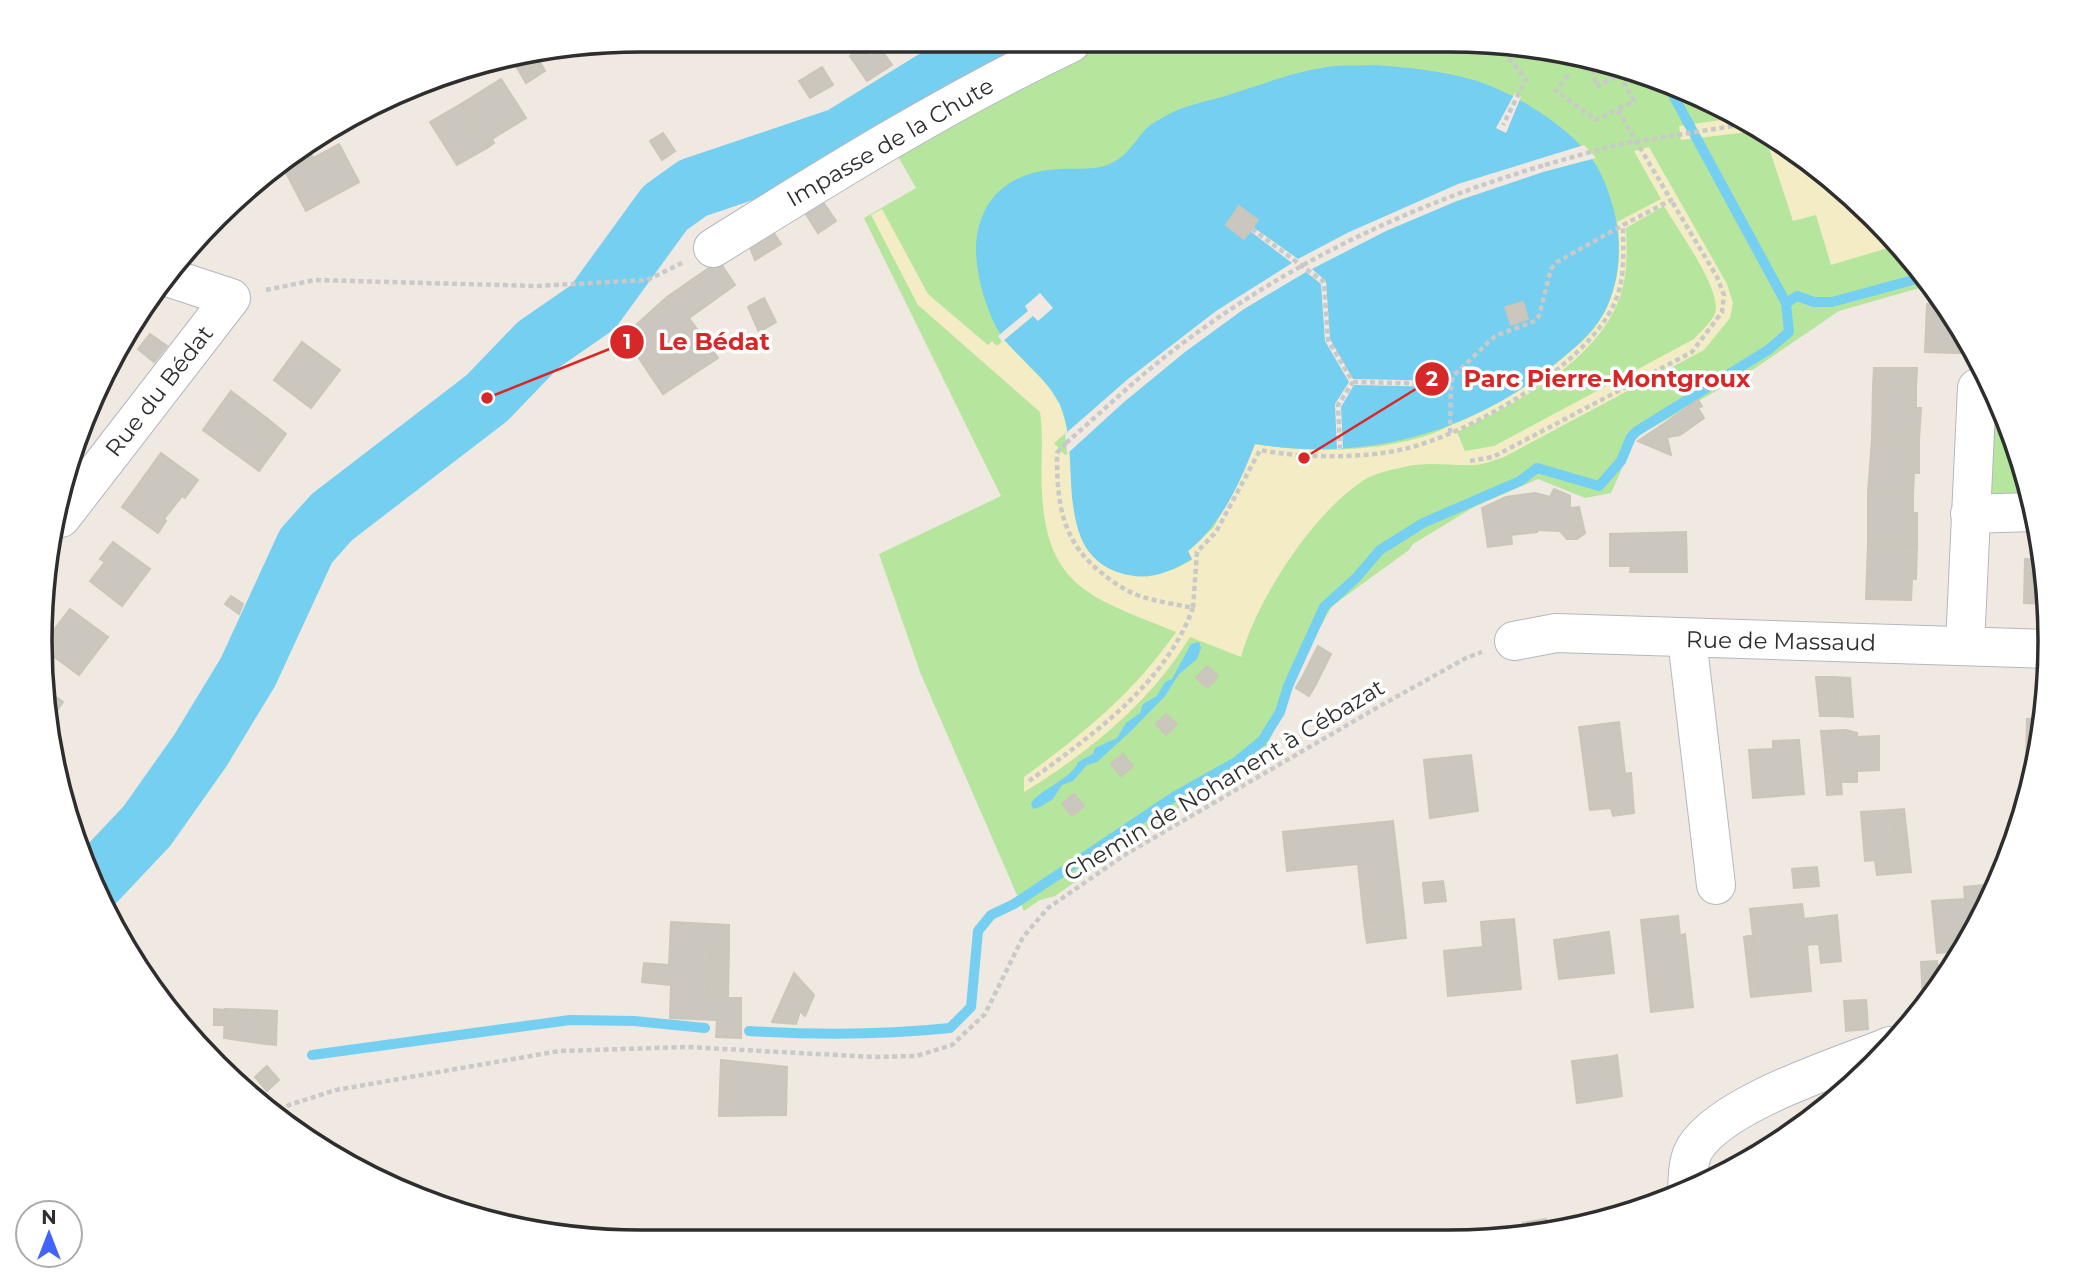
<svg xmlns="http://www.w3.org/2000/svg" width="2091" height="1283" font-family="Montserrat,sans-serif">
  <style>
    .green { fill: #b6e59e }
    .sand { fill: #f3ecc5; fill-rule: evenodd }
    .water { fill: #75cff0 }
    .pier { fill: #efe9e1 }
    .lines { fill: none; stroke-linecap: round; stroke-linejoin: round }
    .stream { stroke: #75cff0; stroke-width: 10 }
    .river { stroke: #75cff0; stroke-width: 61 }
    .building { fill: #cbc7bf; stroke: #cbc5ba; stroke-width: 2 }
    .minor-casing { stroke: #b4b7c1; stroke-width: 40 }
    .path { stroke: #c9c9c9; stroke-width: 4.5; stroke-dasharray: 5 3.5; stroke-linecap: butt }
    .minor { stroke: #fff; stroke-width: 38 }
    .path-bridge { stroke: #c9c9c9; stroke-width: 4.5; stroke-dasharray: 5 3.5; stroke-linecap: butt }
    .labels { text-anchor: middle; stroke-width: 7; stroke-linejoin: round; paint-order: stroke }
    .street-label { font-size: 23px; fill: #2e2e2e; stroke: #fff }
    .rim { fill: none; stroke: #2e2e2e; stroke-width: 3.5 }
    .leader { fill: none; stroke: #d62828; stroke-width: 2.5 }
    .callout-dot { fill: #d62828; stroke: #fff; stroke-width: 2.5 }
    .mark-label { font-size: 21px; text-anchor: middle; font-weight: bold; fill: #fff }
    .callout-label { font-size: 24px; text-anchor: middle; font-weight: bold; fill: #d62828; stroke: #fff; stroke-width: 7; stroke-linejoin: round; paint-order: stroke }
  </style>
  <rect width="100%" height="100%" fill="#efe9e1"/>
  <!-- green -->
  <path class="green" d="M 1107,43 L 1528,45 L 1679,86 L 1815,164 L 1901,245 L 1930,285 L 1839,311 L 1751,371 L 1636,437 L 1611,493 L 1585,498 L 1538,479 L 1474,507 L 1413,544 L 1409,550 L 1332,606 L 1306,653 L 1262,758 L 1210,786 L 1055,896 L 1040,900 L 1024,911 L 920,672 L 879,554 L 1001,496 L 864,218 L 916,188 L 896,153 L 1052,65 Z
    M 1996,398 L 2019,448 L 2030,494 L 1995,500 L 1984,491 Z"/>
  <!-- sand -->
  <path class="sand" d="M 1735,118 L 1757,131 L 1681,140 L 1679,126 Z
    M 1765,136 L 1815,164 L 1901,244 L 1831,265 L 1816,215 L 1793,221 Z
    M 1649,147 L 1727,284 L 1733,303 L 1730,318 L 1704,350 L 1504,457 C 1494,460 1484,465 1473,465 C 1451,466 1427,461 1404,467 C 1391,470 1375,473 1364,480 C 1313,513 1257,599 1241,657 L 1190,637 C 1151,702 1088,753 1024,792 L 1024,777 C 1084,733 1133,694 1176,632 C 1097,599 1047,591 1042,493 C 1040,466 1044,438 1040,412 L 918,305 L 871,215 L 882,209 L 928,294 L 988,345 L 992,341 L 997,346 L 1004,340 L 1050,388 L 1060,404 L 1068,431 L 1054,443 L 1065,455 L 1070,452 L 1072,499 L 1146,577 L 1175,569 L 1192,560 L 1188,551 L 1214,527 L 1254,444 C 1311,453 1378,453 1434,433 C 1456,425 1481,404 1502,392 C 1524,378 1560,360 1579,344 C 1614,315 1624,265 1617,222 L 1661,199 L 1634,151 ZM 1664,206 C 1676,227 1723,291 1715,313 C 1711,323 1701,331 1694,339 L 1494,446 L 1465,451 L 1457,432 C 1516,403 1596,363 1620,297 C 1628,274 1627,251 1626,228 Z"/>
  <!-- water -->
  <path class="water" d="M 1372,65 C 1406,67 1444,71 1477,81 C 1515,93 1575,130 1596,165 C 1605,180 1611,198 1615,215 C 1622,248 1620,282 1604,313 C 1591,336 1569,353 1549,369 C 1463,436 1361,461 1255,444 C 1240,483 1221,525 1188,551 L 1192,559 C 1167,574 1146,582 1117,572 C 1051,548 1083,455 1060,405 C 1048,380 1027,365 1009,345 C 989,325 975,274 976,246 C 979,196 1012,171 1060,169 C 1077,168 1096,171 1112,163 C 1129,154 1133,143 1145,130 C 1149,125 1157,121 1162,118 C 1179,107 1203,102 1222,97 C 1258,86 1297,70 1335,66 C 1347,65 1360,66 1372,65 Z
    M 1199,642 L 1201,648 L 1197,659 L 1179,674 L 1165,696 L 1131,731 L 1097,762 L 1087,765 L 1073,781 L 1062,785 L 1053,799 L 1040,807 L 1033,809 L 1031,803 C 1042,788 1073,778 1078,762 L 1093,754 L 1095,748 L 1117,738 L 1126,723 L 1140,713 L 1143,704 L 1157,696 L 1165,682 L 1172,679 L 1191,644 Z"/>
  <!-- pier -->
  <path class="pier" d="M 1515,93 L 1521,97 L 1506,133 L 1496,128 Z
    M 1584,145 L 1596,158 L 1543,172 L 1457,201 L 1386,231 L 1312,269 L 1326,281 L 1330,339 L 1353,379 L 1448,381 L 1448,387 L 1354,385 L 1341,407 L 1343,448 L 1337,449 L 1335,404 L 1349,382 L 1325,341 L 1321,284 L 1306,272 L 1244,309 L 1185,352 L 1124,402 L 1067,454 L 1065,434 L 1128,379 L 1216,311 L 1292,263 L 1250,231 L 1253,227 L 1298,259 L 1347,233 L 1458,184 Z
    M 1040,293 L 1053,308 L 1038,321 L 1033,316 L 1002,342 L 998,336 L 1028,311 L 1025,306 Z"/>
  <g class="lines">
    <!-- stream -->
    <path class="stream" d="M 1666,82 L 1786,303
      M 749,1031 C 816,1035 883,1035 950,1028 L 971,1007 L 978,931 L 991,915 L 1014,904 L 1177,795 L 1236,762 L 1262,741 L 1280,712 L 1288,686 L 1324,607 L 1356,578 L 1380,550 L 1423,523 L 1520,481 L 1537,468 L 1599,486 L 1621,461 L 1631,437 L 1637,431 L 1768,350 L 1789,332 L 1786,303 L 1797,296 L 1814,302 L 1832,302 L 1924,277
      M 312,1055 L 570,1020 L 634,1021 L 705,1028"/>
    <!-- river -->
    <path class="river" d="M 96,880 L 147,826 L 200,751 L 248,672 L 306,546 L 332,517 L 487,398 L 538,345 L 593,307 L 665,208 L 693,188 L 841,138 L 997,42"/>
  </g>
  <!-- building -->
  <path class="building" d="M 864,47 L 870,56 L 881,49 L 892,65 L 867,81 L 850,56 Z
    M 537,57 L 545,71 L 526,83 L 513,61 Z
    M 822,67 L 833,85 L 810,98 L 799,81 Z
    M 501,79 L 526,118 L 492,139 L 494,143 L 487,148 L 461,104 Z
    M 461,104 L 487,148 L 457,165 L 430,122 Z
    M 663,133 L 675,151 L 662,160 L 650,141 Z
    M 339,144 L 359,182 L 306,211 L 286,173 Z
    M 308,147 L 313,158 L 292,170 L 288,163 L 292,161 L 290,157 Z
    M 821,199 L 836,221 L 818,233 L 804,211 Z
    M 1239,206 L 1258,220 L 1244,239 L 1226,225 Z
    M 772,230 L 781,244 L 755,260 L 749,245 Z
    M 719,261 L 735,285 L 689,318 L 718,358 L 663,394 L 624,336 L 667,297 Z
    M 764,298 L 776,322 L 759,332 L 748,307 Z
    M 1523,302 L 1528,319 L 1511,325 L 1505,307 Z
    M 1927,304 L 1944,305 L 1959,325 L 1958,353 L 1925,352 Z
    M 1959,325 L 1970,341 L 1976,353 L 1958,353 Z
    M 150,334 L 167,346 L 154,362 L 138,349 Z
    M 302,342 L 340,370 L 311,408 L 274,380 Z
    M 1874,368 L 1917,368 L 1916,387 L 1873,386 Z
    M 1873,386 L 1916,387 L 1916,408 L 1921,408 L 1919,440 L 1872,440 Z
    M 231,391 L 269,420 L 262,429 L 280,442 L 259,471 L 203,430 Z
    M 1698,400 L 1702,406 L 1698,408 L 1704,418 L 1680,435 L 1667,437 L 1665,423 Z
    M 269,420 L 286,434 L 280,442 L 262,429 Z
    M 1665,423 L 1667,437 L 1671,455 L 1638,441 Z
    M 1872,440 L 1919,440 L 1919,473 L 1914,473 L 1913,494 L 1868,492 Z
    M 161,453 L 198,480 L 185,498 L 182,496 L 164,519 L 166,521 L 158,533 L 122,507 Z
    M 1554,489 L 1570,496 L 1570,508 L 1579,507 L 1585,533 L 1577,539 L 1567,539 L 1560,531 L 1537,530 L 1537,532 L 1511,535 L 1512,544 L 1488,547 L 1482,508 L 1506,497 L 1535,493 L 1550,497 Z
    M 1868,492 L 1913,494 L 1913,513 L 1917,513 L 1917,545 L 1868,544 Z
    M 1686,532 L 1687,572 L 1630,572 L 1631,566 L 1610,566 L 1610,534 Z
    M 113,542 L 150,569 L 122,606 L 90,581 L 105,562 L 100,559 Z
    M 1868,544 L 1917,545 L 1916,579 L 1912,579 L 1911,600 L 1866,599 Z
    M 2025,559 L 2045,560 L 2047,604 L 2024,603 Z
    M 231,596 L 243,604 L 239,614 L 225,604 Z
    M 70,609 L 108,637 L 79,675 L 41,647 Z
    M 1318,646 L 1331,654 L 1316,684 L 1303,676 Z
    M 1207,666 L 1218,676 L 1208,688 L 1196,678 Z
    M 1303,676 L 1316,684 L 1309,696 L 1296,688 Z
    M 1816,677 L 1834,677 L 1838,716 L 1820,716 Z
    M 1834,677 L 1850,678 L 1853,717 L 1838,716 Z
    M 49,692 L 63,702 L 53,716 Z
    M 1166,714 L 1177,724 L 1166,735 L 1156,724 Z
    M 2039,718 L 2043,719 L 2032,782 L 2032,762 L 2026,762 L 2027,719 Z
    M 1619,722 L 1625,774 L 1631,773 L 1634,813 L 1613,816 L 1611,808 L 1590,810 L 1579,727 Z
    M 1846,730 L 1857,733 L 1857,737 L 1879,736 L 1879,770 L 1857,771 L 1857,782 L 1841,782 L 1840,772 L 1825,772 L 1821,731 Z
    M 1799,740 L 1804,794 L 1753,798 L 1749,750 L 1773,749 L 1773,741 Z
    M 1123,754 L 1133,766 L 1121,776 L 1111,764 Z
    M 1471,755 L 1478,811 L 1430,818 L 1424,760 Z
    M 1825,772 L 1840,772 L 1842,794 L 1827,795 Z
    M 1074,794 L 1084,806 L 1072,816 L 1062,804 Z
    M 1904,809 L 1911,872 L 1899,873 L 1893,810 Z
    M 1893,810 L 1899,873 L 1877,875 L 1875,860 L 1865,861 L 1861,812 Z
    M 1393,821 L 1404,917 L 1364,922 L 1358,864 L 1287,871 L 1283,832 Z
    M 1817,867 L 1819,886 L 1794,888 L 1792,869 Z
    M 1443,881 L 1446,901 L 1425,903 L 1423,883 Z
    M 1998,884 L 1989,907 L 1971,936 L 1969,936 L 1962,951 L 1937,953 L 1932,901 L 1965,899 L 1964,887 Z
    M 1802,904 L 1804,919 L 1837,915 L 1841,961 L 1821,963 L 1819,944 L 1807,945 L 1811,991 L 1760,996 L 1750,909 Z
    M 1678,916 L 1680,936 L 1685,934 L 1693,1007 L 1651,1012 L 1641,920 Z
    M 1404,917 L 1406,938 L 1367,943 L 1364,922 Z
    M 1514,919 L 1521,989 L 1448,996 L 1444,951 L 1483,947 L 1481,922 Z
    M 671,922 L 729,925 L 729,946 L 711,946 L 708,996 L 741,998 L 741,1038 L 716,1037 L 717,1020 L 670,1018 L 671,985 L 642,982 L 644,963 L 669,965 Z
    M 1609,932 L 1614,973 L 1559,979 L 1554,940 Z
    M 1753,935 L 1760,996 L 1751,997 L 1744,937 Z
    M 711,946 L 729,946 L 728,997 L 708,996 Z
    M 1937,961 L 1940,987 L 1931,1001 L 1923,1002 L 1921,962 Z
    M 794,973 L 814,995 L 805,1016 L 800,1011 L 796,1024 L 772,1022 Z
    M 1866,1000 L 1867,1012 L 1845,1014 L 1844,1001 Z
    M 214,1009 L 225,1010 L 224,1025 L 214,1025 Z
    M 225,1009 L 258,1010 L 258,1043 L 224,1038 Z
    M 258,1010 L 277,1011 L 276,1045 L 258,1043 Z
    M 1867,1012 L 1868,1029 L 1846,1031 L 1845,1014 Z
    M 1617,1055 L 1622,1096 L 1618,1097 L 1614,1056 Z
    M 1614,1056 L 1618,1097 L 1577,1103 L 1572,1061 Z
    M 721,1060 L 787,1067 L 786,1115 L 719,1116 Z
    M 267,1066 L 279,1080 L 267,1091 L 255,1077 Z
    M 1546,1219 L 1547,1224 L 1591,1219 L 1591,1221 L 1524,1235 L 1523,1223 Z"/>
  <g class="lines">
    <!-- minor casing -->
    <g class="minor-casing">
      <path id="minor" d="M 713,248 C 830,175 947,102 1071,43
        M 1970,514 L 2034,512
        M 61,518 L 231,298 L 164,276
        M 1687,639 L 1716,885
        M 1514,641 L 1556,633 L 2048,649
        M 1965,645 L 1977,388 L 1991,388
        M 1687,1191 C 1688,1177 1687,1161 1695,1148 C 1724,1102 1839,1067 1890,1046"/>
    </g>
    <!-- path -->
    <path class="path" d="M 1498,45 L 1526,79 L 1503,125
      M 1568,75 L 1556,91 L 1596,120 L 1617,109
      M 1545,165 L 1615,145 L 1745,124
      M 1252,229 L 1324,282 L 1328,340 L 1353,382 L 1338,405 L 1340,448
      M 266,290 L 315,280 L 537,286 L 647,280 L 682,263
      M 1353,382 L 1446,384
      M 1450,433 L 1451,383 L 1453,376 L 1495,336 L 1535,321 L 1539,316 L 1551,269 L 1557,262 L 1623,225
      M 1066,443 L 1057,453 C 1057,504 1061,541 1103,574 C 1114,583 1126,591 1140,596 C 1157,602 1176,604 1193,608 L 1197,552 L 1216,532 L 1260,450 C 1302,458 1362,459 1404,449 C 1470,434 1586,366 1614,304 C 1626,279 1623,251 1623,225 L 1671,200 L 1617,109 L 1634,101 L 1620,75 L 1596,86 L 1591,62 L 1588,63
      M 1470,461 L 1493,457 L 1692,352 L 1722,312 L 1724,295 L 1717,277 L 1671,200
      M 1029,781 C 1093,735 1165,684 1193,608
      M 272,1115 L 289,1105 L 336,1090 L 559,1051 L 687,1047 L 874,1057 L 916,1056 L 952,1045 L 985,1014 L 1023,937 L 1048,908 L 1126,854 L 1378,707 L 1466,658 L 1482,652"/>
    <!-- minor -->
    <use href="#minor" class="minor"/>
    <!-- path-bridge -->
    <path class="path-bridge" d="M 1066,443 C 1105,409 1142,373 1183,343 C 1292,261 1415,203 1545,165"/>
  </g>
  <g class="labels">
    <!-- street labels -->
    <g class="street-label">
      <text transform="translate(890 142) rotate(-30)" y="8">Impasse de la Chute</text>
      <text transform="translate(159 391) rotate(-52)" y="8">Rue du Bédat</text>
      <text transform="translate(1781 641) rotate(1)" y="8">Rue de Massaud</text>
      <text transform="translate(1224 780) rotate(-31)" y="8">Chemin de Nohanent à Cébazat</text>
    </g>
  </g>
  <!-- crop -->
  <path d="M0 0H2091V1283H0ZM641 52H1449A589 589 0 0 1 2038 641V641A589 589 0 0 1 1449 1230H641A589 589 0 0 1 52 641V641A589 589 0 0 1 641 52Z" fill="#fff" fill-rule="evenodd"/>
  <path class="rim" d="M641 52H1449A589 589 0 0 1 2038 641V641A589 589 0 0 1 1449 1230H641A589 589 0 0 1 52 641V641A589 589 0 0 1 641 52Z"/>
  <!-- callouts -->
  <path class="leader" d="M487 398L627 342M1304 458L1432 379"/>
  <g class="callout-dot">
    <circle cx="487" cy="398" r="7"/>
    <circle cx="1304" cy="458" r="7"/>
    <circle cx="627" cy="342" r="18"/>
    <circle cx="1432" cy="379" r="18"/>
  </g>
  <g class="mark-label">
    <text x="627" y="349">1</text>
    <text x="1432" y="386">2</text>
  </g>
  <g class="callout-label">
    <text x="714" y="350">Le Bédat</text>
    <text x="1607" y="387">Parc Pierre-Montgroux</text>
  </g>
  <!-- north arrow -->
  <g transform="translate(49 1234)"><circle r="33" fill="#ffffff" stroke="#ababab" stroke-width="2"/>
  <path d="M0-5L12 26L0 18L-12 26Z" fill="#4264fb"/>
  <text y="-10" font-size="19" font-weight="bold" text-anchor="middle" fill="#2e2e2e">N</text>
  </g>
</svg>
